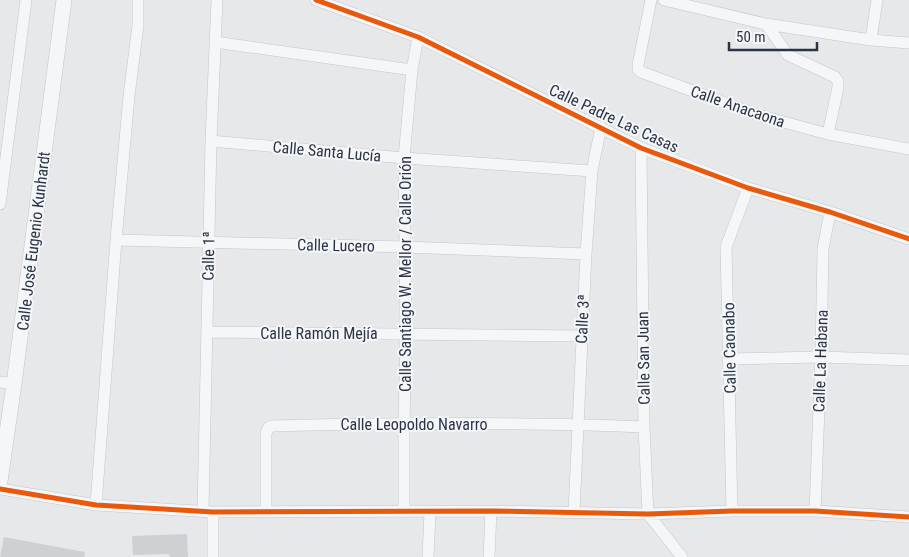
<svg xmlns="http://www.w3.org/2000/svg" width="909" height="557" font-family="'Roboto Condensed',sans-serif">
  <style>
    .building { fill: #ced0d3 }
    .lines { fill: none; stroke-linecap: round; stroke-linejoin: round }
    .minor-casing { stroke: #c4c6c8; stroke-width: 12 }
    .tertiary-casing { stroke: #c4c6c8; stroke-width: 16 }
    .minor { stroke: #f5f6f7; stroke-width: 11 }
    .tertiary { stroke: #f5f6f7; stroke-width: 15 }
    .cycleway-casing { stroke: #f4f6f9; stroke-width: 8 }
    .cycleway { stroke: #e8590c; stroke-width: 5 }
    .labels { text-anchor: middle; stroke-width: 4; stroke-linejoin: round; paint-order: stroke }
    .street-label { font-size: 16px; fill: #2b3445; stroke: #f4f6f9 }
  </style>
  <rect width="100%" height="100%" fill="#e6e8ea"/>
  <!-- building -->
  <path class="building" d="M 187,534 L 188,557 L 170,557 L 169,554 L 133,555 L 132,536 Z
    M 4,537 L 85,552 L 84,557 L 0,557 Z"/>
  <g class="lines">
    <!-- minor casing -->
    <g class="minor-casing">
      <path id="minor" d="M 316,0 L 418,37 L 641,148 L 748,188 L 830,212 L 909,239
        M 651,0 L 638,65 L 638,69 L 641,72 L 758,115 L 828,134 L 909,149
        M 664,0 L 766,24 L 871,40 L 909,43
        M 766,24 L 788,55 L 835,77 L 838,81 L 838,87 L 828,134
        M 871,40 L 877,0
        M 215,42 L 412,70
        M 211,141 L 404,158 L 592,171
        M 641,148 L 644,427 L 648,514 L 682,557
        M 0,204 L 26,0
        M 116,240 L 405,247 L 586,254
        M 207,332 L 581,336
        M 729,359 L 821,357 L 909,360
        M 0,382 L 14,384
        M 0,489 L 96,505 L 213,512 L 491,511 L 648,514 L 732,511 L 815,511 L 909,517
        M 96,505 L 116,240 L 129,96 L 138,25 L 138,0
        M 203,511 L 211,141 L 217,0
        M 404,511 L 404,423 L 406,333 L 404,158 L 412,70 L 418,37
        M 732,511 L 726,247 L 748,188
        M 815,511 L 821,357 L 823,249 L 830,212
        M 213,512 L 213,557
        M 266,512 L 266,433 L 268,428 L 272,426 C 396,423 520,422 644,427
        M 574,512 L 586,254 L 592,171 L 601,127
        M 428,557 L 430,512
        M 489,557 L 491,511"/>
    </g>
    <!-- tertiary casing -->
    <g class="tertiary-casing">
      <path id="tertiary" d="M 0,481 L 14,384 L 64,0"/>
    </g>
    <!-- minor -->
    <use href="#minor" class="minor"/>
    <!-- tertiary -->
    <use href="#tertiary" class="tertiary"/>
    <!-- cycleway casing -->
    <g class="cycleway-casing">
      <path id="cycleway" d="M 316,0 L 418,37 L 641,148 L 748,188 L 830,212 L 909,239
        M 0,489 L 96,505 L 213,512 L 491,511 L 648,514 L 732,511 L 815,511 L 909,517"/>
    </g>
    <!-- cycleway -->
    <use href="#cycleway" class="cycleway"/>
  </g>
  <g class="labels">
    <!-- street labels -->
    <g class="street-label">
      <text transform="translate(738 106) rotate(19)" y="6">Calle Anacaona</text>
      <text transform="translate(614 118) rotate(25)" y="6">Calle Padre Las Casas</text>
      <text transform="translate(327 151) rotate(5)" y="6">Calle Santa Lucía</text>
      <text transform="translate(33 241) rotate(-83)" y="6">Calle José Eugenio Kunhardt</text>
      <text transform="translate(336 245) rotate(1)" y="6">Calle Lucero</text>
      <text transform="translate(208 256) rotate(-89)" y="6">Calle 1ª</text>
      <text transform="translate(405 274) rotate(-90)" y="6">Calle Santiago W. Mellor / Calle Orión</text>
      <text transform="translate(582 319) rotate(-87)" y="6">Calle 3ª</text>
      <text x="319" y="339">Calle Ramón Mejía</text>
      <text transform="translate(729 348) rotate(-91)" y="6">Calle Caonabo</text>
      <text transform="translate(643 358) rotate(-91)" y="6">Calle San Juan</text>
      <text transform="translate(820 361) rotate(-88)" y="6">Calle La Habana</text>
      <text x="414" y="430">Calle Leopoldo Navarro</text>
    </g>
  </g>
  <!-- scale -->
  <path d="M729 42v8h88v-8" fill="none" stroke="#2b3445" stroke-width="2.5"/>
  <text x="736" y="42" font-size="15" fill="#2b3445" stroke="#f4f6f9" stroke-width="4" paint-order="stroke">50 m</text>
</svg>
